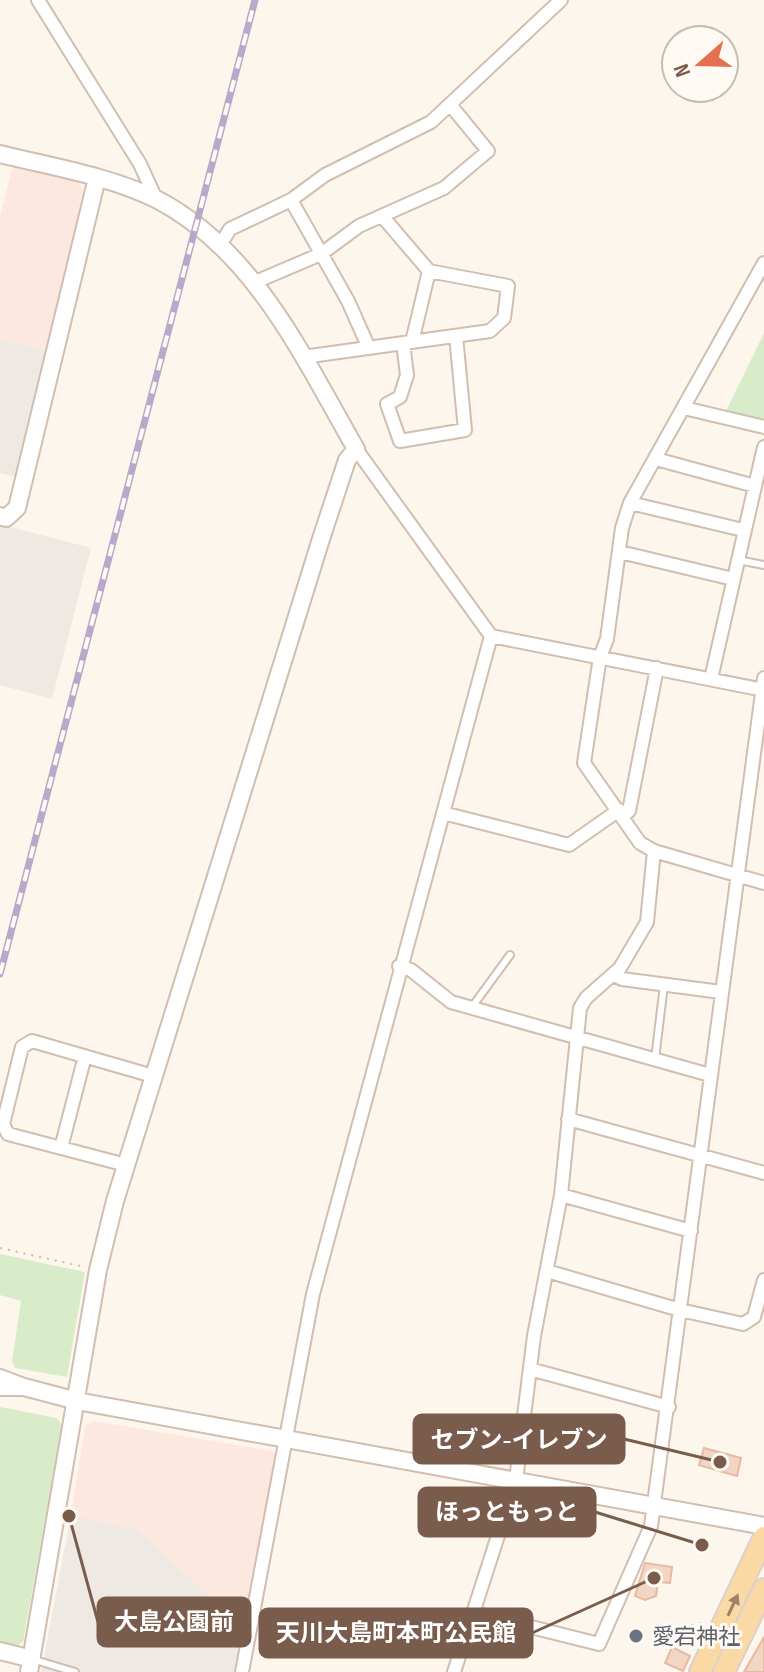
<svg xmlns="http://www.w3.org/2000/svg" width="764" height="1672" font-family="'Sofia Sans Condensed','Noto Sans JP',sans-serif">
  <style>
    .commercial { fill: #fde8e0 }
    .industrial { fill: #efe9e4 }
    .green { fill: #d8ecc9 }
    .building { fill: #f3d5c3; stroke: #e6bba3; stroke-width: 2 }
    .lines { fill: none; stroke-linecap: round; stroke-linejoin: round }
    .service-casing { stroke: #d1beb0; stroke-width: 10 }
    .minor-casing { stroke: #d1beb0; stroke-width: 16 }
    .tertiary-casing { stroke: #d1beb0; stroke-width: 20 }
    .primary-casing { stroke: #dad1cd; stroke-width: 24 }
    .path { stroke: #d9b8a5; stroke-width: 2; stroke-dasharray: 2 6; stroke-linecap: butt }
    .service { stroke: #fff; stroke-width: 6 }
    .minor { stroke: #fff; stroke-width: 12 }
    .tertiary { stroke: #fff; stroke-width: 16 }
    .primary { stroke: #fbd9a5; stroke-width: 20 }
    .rail-casing { stroke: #b9a8c9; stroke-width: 7 }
    .rail { stroke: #fffaf3; stroke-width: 4; stroke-dasharray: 12; stroke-linecap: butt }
    .oneway { fill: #a18267 }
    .worship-dot { fill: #6b7280; stroke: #fffaf3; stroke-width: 3 }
    .labels { text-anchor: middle; stroke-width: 6; stroke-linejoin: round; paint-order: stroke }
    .worship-label { font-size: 22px; fill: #5b616d; stroke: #fffaf3; text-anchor: start }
    .leader { fill: none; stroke: #7a5c4d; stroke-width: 3 }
    .callout-dot { fill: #7a5c4d; stroke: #fffaf3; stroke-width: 3 }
    .callout { fill: #7a5c4d; stroke: #7a5c4d; stroke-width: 3 }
    .callout-label { font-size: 24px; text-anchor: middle; font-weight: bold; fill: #fff }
  </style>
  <rect width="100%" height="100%" fill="#fdf6ec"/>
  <!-- commercial -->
  <path class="commercial" d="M 13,165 L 78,181 L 85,195 L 47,351 L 0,339 L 0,217 Z
    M 94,1421 L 273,1451 L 277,1456 L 242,1627 L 138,1530 L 71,1515 L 85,1426 Z"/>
  <!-- industrial -->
  <path class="industrial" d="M 0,339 L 47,351 L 16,477 L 0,473 Z
    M 0,524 L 91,548 L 52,699 L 0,685 Z
    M 71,1515 L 138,1530 L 242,1627 L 237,1672 L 41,1672 Z"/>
  <!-- green -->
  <path class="green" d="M 764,333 L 764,421 L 726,411 Z
    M 0,1254 L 85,1272 L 67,1377 L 15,1368 L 12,1361 L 21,1301 L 0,1295 Z
    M 0,1407 L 57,1418 L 62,1425 L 23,1642 L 16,1646 L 0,1642 Z"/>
  <!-- building -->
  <path class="building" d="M 704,1448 L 741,1458 L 737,1476 L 699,1465 Z
    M 645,1563 L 672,1567 L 670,1583 L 658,1582 L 656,1596 L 645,1600 L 635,1596 Z
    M 764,1637 L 764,1672 L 744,1672 Z
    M 672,1647 L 690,1656 L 683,1671 L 665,1663 Z"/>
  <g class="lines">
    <!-- service casing -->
    <g class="service-casing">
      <path id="service" d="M 738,560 L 764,565
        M 472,1007 L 510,955
        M 655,1059 L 664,985
        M 35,1660 L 75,1672"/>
    </g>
    <!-- minor casing -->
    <g class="minor-casing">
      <path id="minor" d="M 38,0 L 140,164 L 156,199
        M 291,200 L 348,301 L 368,346
        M 220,245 L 230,229 L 291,200 L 325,175 L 431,122 L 561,0
        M 764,263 L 630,503 L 622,528 L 607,639 L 600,657 L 584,763 L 640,843 L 654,851 L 764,883
        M 253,283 L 321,254 L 359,226 L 444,188 L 488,151 L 452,107
        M 412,342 L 429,271
        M 403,343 L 407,375 L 400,397 L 387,404 L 400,441 L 465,430 L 456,336
        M 303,357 L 490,331 L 504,318 L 508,286 L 429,271 L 382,216
        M 684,408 L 764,427
        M 356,449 L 491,636 L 764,690
        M 656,459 L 755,486 L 764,447
        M 630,503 L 743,530
        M 620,552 L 733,579
        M 711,679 L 755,486
        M 443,813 L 569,845 L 619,810
        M 623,815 L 629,811 L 657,668
        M 399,966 L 411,970 L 451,1002 L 710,1075
        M 614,975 L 622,979 L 721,992
        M 568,1119 L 764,1173
        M 61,1148 L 85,1056
        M 126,1165 L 8,1134 L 3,1124 L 22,1047 L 32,1041 L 153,1076
        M 561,1195 L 691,1231
        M 547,1271 L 680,1310 L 743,1324 L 754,1317 L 764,1280
        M 530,1369 L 669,1407
        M 475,1613 L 599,1644 L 651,1526 L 764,678
        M 242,1672 L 313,1294 L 491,636
        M 454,1672 L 516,1480 L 534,1336 L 561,1195 L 580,1008 L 586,998 L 620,968 L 647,922 L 654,851"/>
    </g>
    <!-- tertiary casing -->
    <g class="tertiary-casing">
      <path id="tertiary" d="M 0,154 C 52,167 110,176 158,200 C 255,251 304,359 356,449 L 347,460 L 321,539 L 115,1201 L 98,1270 L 29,1672
        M 0,516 L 6,518 L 17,508 L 97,178
        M 0,1378 L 24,1387 L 0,1387
        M 24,1387 L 77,1401 L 764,1526
        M 0,1651 L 32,1659"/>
    </g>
    <!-- primary casing -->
    <g class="primary-casing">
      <path id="primary" d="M 700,1672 L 764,1537
        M 724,1672 L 764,1589"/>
    </g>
    <!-- path -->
    <path class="path" d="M 0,1248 L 85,1267
      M 652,1634 L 706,1622"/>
    <!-- service -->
    <use href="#service" class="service"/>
    <!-- minor -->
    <use href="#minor" class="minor"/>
    <!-- tertiary -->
    <use href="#tertiary" class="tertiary"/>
    <!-- primary -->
    <use href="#primary" class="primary"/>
    <!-- rail casing -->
    <g class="rail-casing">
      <path id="rail" d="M 0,974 L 255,0"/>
    </g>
    <!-- rail -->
    <use href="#rail" class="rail"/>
  </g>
  <!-- one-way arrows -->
  <defs><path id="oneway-solid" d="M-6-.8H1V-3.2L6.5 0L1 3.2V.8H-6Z" transform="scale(2)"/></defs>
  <use class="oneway" href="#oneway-solid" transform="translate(733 1605) rotate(-65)"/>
  <!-- markers -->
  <circle class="worship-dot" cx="636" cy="1636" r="8"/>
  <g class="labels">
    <!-- worship labels -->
    <g class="worship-label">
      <text x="652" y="1644">愛宕神社</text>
    </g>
  </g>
  <!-- callouts -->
  <path class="leader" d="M720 1462L624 1439M702 1545L595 1512M69 1516L98 1622M654 1578L532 1633"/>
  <g class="callout-dot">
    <circle cx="720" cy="1462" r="8"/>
    <circle cx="702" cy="1545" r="8"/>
    <circle cx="69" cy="1516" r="8"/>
    <circle cx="654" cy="1578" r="8"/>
  </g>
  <g class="callout">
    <rect x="414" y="1415" width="210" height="48" rx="8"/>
    <rect x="419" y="1488" width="176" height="48" rx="8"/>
    <rect x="98" y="1598" width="152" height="48" rx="8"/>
    <rect x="260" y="1609" width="272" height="48" rx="8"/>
  </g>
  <g class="callout-label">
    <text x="519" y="1448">セブン-イレブン</text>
    <text x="507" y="1520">ほっともっと</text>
    <text x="174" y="1630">大島公園前</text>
    <text x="396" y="1641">天川大島町本町公民館</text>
  </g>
  <!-- north arrow -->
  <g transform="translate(700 64) rotate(250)"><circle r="38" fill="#fffaf3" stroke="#cabbb1" stroke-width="2"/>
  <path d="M0-6L14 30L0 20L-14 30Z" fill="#e76f51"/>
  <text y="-12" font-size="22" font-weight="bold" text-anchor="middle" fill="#7a5c4d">N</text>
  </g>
</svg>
